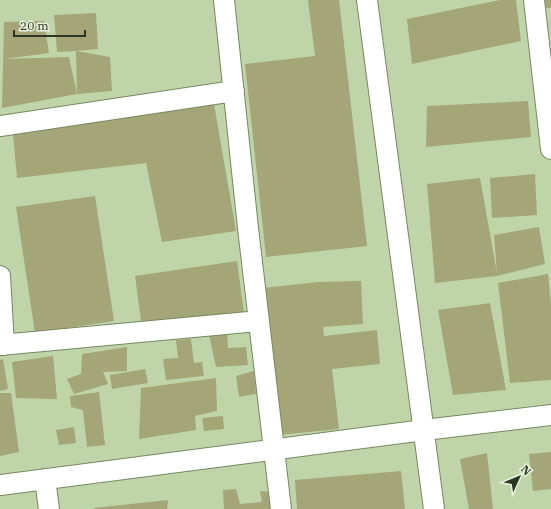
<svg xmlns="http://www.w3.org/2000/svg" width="551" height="509" font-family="'IBM Plex Serif',serif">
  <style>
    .building { fill: #a4a677 }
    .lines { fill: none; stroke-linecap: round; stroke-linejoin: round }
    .street-casing { stroke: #758960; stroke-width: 22 }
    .street { stroke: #fff; stroke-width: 20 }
  </style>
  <rect width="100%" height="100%" fill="#bfd5a9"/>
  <!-- building -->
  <path class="building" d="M 308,0 L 339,0 L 367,246 L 266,257 L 245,64 L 315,56 Z
    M 500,0 L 516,0 L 521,41 L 412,64 L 407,19 Z
    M 537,0 L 551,0 L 551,8 L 537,7 Z
    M 96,13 L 98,49 L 76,51 L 110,57 L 112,91 L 77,94 L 76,51 L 57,52 L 54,15 Z
    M 44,21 L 49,53 L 4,59 L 69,57 L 77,94 L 2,108 L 4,22 Z
    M 528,101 L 531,137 L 426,147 L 427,106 Z
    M 214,104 L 236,231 L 162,242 L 146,163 L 17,178 L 13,134 Z
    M 535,174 L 537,215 L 492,218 L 490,178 Z
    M 480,178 L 497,273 L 494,235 L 539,227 L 545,264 L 497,276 L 435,283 L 427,184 Z
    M 95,196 L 114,321 L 35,333 L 16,207 Z
    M 237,261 L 244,313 L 142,328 L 135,276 Z
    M 548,274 L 551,304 L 551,380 L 510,383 L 498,283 Z
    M 361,281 L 363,324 L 323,327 L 324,336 L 377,330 L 380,364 L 332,369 L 339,429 L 279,435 L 263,288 L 318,282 Z
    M 490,303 L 506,390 L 453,395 L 438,310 Z
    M 227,332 L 228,348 L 246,347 L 248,365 L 216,367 L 209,335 Z
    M 191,339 L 194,363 L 202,362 L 204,376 L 166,380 L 163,359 L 178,358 L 176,340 Z
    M 127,347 L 127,371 L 103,372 L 108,384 L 74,394 L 67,379 L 81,374 L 82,354 Z
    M 53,356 L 57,399 L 16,398 L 12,362 Z
    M 3,359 L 8,389 L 0,391 L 0,360 Z
    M 145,369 L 148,383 L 112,389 L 110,375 Z
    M 254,371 L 256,394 L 239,397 L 236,376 Z
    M 216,378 L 217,411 L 195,416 L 196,430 L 139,439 L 141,388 Z
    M 99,392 L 105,445 L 87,447 L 83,410 L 71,407 L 70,396 Z
    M 0,393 L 11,393 L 19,452 L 0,456 Z
    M 223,416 L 224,429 L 204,431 L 202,418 Z
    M 74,427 L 76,443 L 59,445 L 56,430 Z
    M 551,452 L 551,489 L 533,491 L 529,454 Z
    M 487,453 L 493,509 L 469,509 L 460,459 Z
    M 401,471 L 405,509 L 297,509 L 295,480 Z
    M 236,489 L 240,504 L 262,502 L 260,491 L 270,492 L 272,509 L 224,509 L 223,490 Z
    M 168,500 L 167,509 L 94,509 L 94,508 Z"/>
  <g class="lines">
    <!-- street casing -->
    <g class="street-casing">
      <path id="street" d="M 224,0 L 248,228 L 281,509
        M 367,0 L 434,509
        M 534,0 L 551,149
        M 0,126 L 234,91
        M 0,276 L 4,345
        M 0,345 L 259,321
        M 45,479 L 49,509
        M 0,485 L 424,430 L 551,415"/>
    </g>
    <!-- street -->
    <use href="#street" class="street"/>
  </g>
  <!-- north arrow -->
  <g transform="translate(519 477) rotate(46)" stroke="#e6f1db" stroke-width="3" paint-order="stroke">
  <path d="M0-3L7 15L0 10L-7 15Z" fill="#2d3524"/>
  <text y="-6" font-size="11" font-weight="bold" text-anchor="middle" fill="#2d3524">N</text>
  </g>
  <!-- scale -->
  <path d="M14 30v6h71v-6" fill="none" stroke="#2d3524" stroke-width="2"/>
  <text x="20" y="30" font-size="12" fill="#2d3524" stroke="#e6f1db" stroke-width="3" paint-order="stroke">20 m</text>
</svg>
